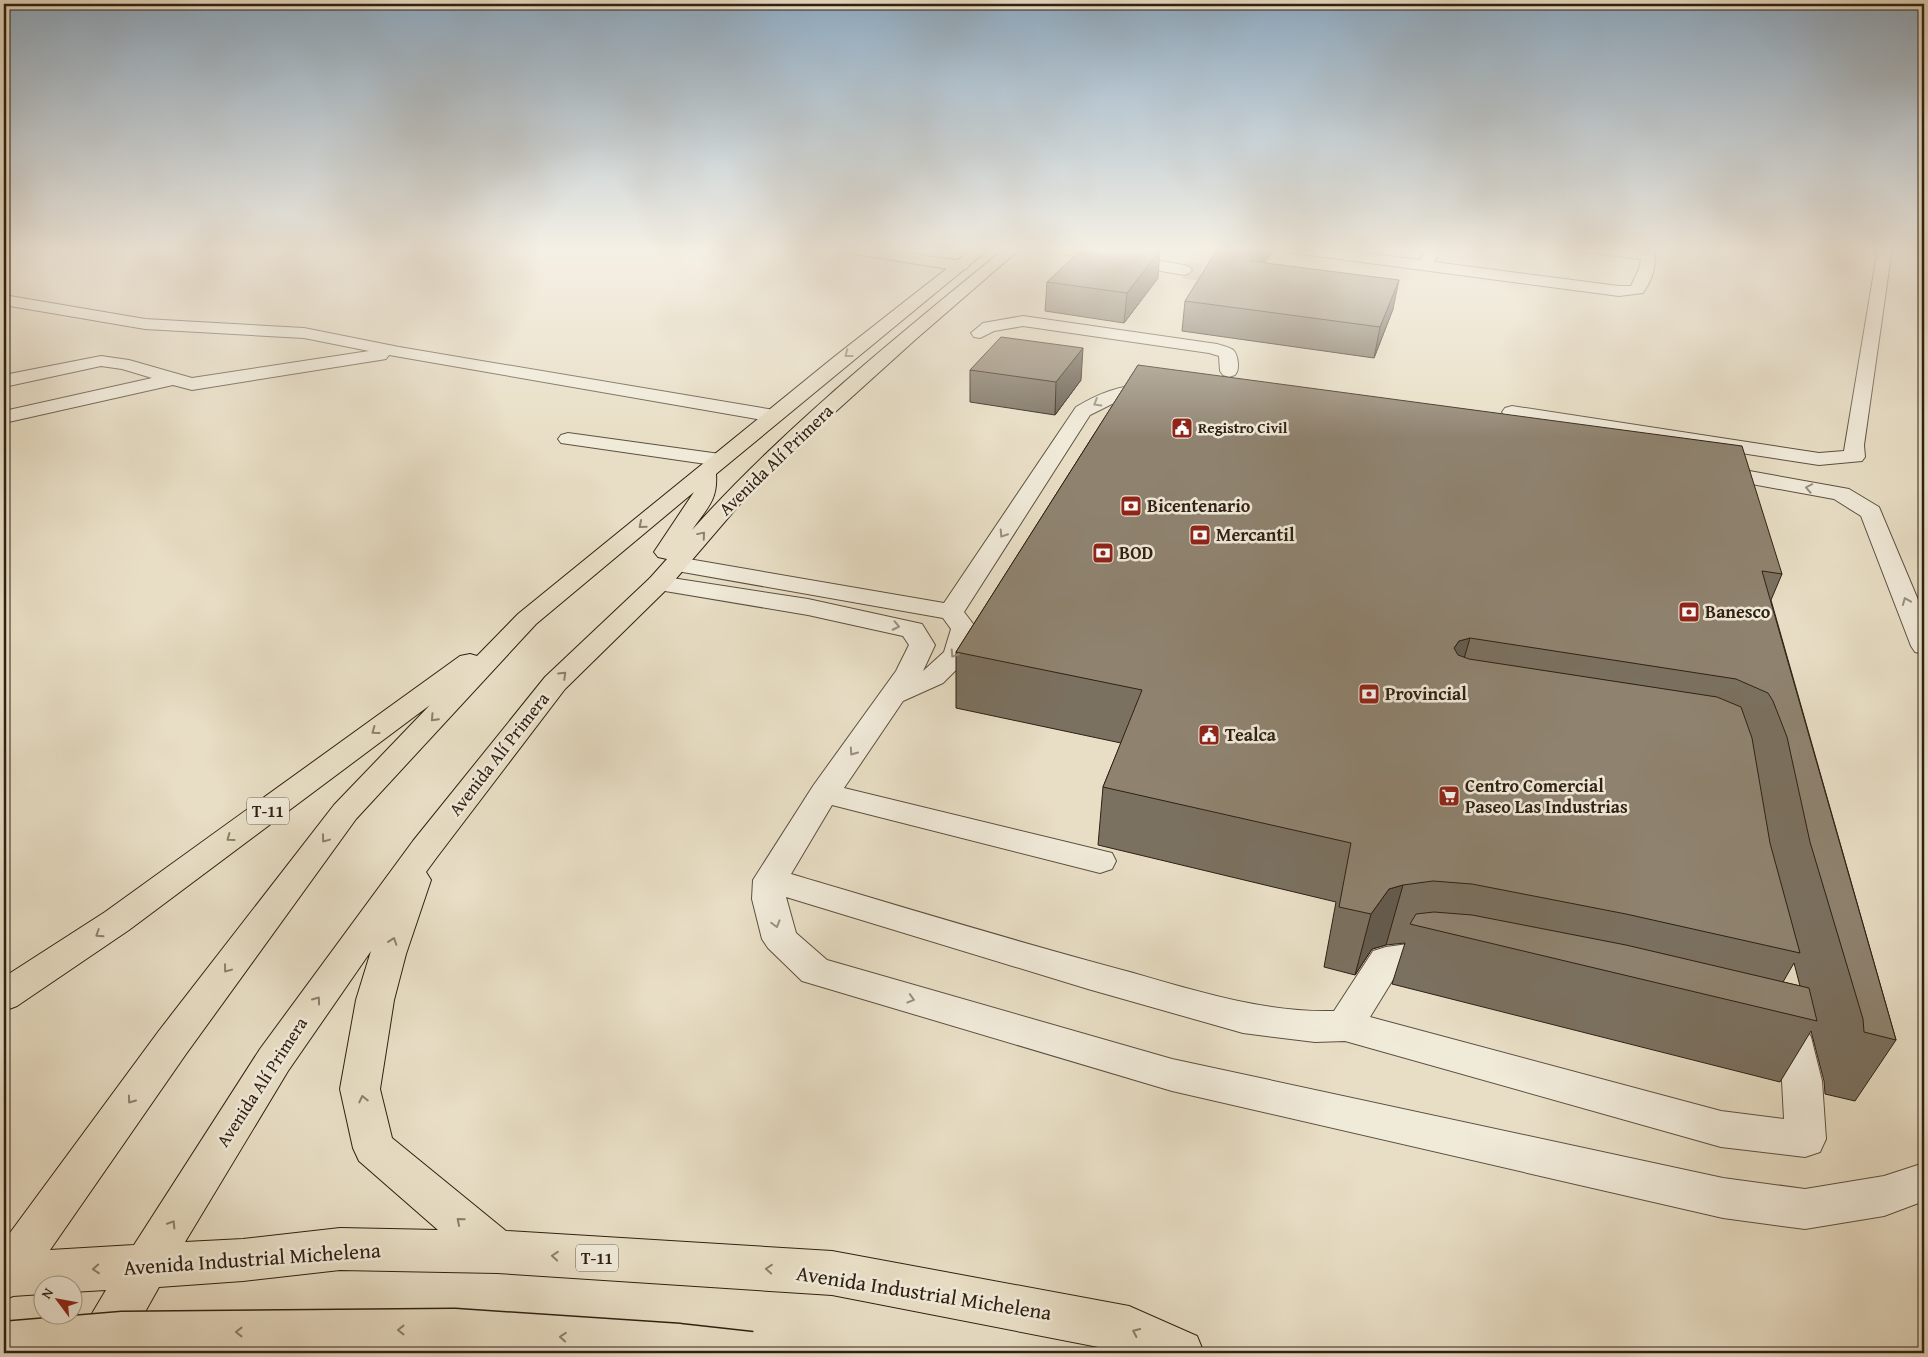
<svg xmlns="http://www.w3.org/2000/svg" width="1928" height="1357" font-family="'Gentium Book Plus',serif">
  <style>
    .lines { fill: none; stroke-linecap: round; stroke-linejoin: round }
    .minor-tunnel { stroke: #c3b8a1; stroke-width: 17; stroke-dasharray: 17 8; stroke-linecap: butt }
    .minor-casing { stroke: #5d5040; stroke-width: 2 }
    .major-casing { stroke: #2f2013; stroke-width: 2 }
    .minor { fill: #f0ead9; fill-rule: evenodd }
    .major { fill: #e8dec5; fill-rule: evenodd }
    .major-bridge-casing { stroke: #2f2013; stroke-width: 45; stroke-linecap: butt }
    .major-bridge { stroke: #e8dec5; stroke-width: 42 }
    .wall { fill: #7b7160; stroke: #2f2013; fill-rule: evenodd }
    .shaded-wall { fill: #645c4e; stroke: #2f2013 }
    .building { fill: #8f8370; stroke: #2f2013 }
    .oneway { stroke: #8c7f6c }
    .oneway2 { stroke: #998f80 }
    .labels { text-anchor: middle; stroke-width: 5; stroke-linejoin: round; paint-order: stroke }
    .far-poi-label { font-size: 15px; font-weight: bold; fill: #2f2013; stroke: #f0ead9; text-anchor: start }
    .shield { fill: #f0ead9; stroke: #695d4e; stroke-width: 1 }
    .shield-label { font-size: 16px; font-weight: bold; fill: #2f2013 }
    .street-label { font-size: 18px; fill: #2f2013; stroke: #f0ead9 }
    .poi-label { font-size: 18px; font-weight: bold; fill: #2f2013; stroke: #f0ead9; text-anchor: start }
    .near-street-label { font-size: 21px; fill: #2f2013; stroke: #f0ead9 }
  </style>
  <rect width="100%" height="100%" fill="#e8dec5"/>
  <filter id="stains"><feTurbulence type="fractalNoise" baseFrequency=".004" numOctaves="4"/><feColorMatrix values="0 0 0 0 .2 0 0 0 0 .09 0 0 0 0 .02 0 0 0 .5 -.17"/></filter>
  <radialGradient id="worn" r=".72"><stop offset=".6" stop-color="#630" stop-opacity="0"/><stop offset="1" stop-color="#630" stop-opacity=".3"/></radialGradient>
  <g class="lines">
    <!-- minor-tunnel -->
    <path class="minor-tunnel" d="M 1184,270 L 1239,278"/>
    <!-- minor casing -->
    <g class="minor-casing">
      <path id="minor" d="M 834,248 L 873,248 L 961,261 L 966,263 L 969,266 L 966,269 L 961,271 L 841,252 Z
        M 1045,248 L 1081,248 L 1184,265 L 1189,267 L 1192,270 L 1189,273 L 1184,275 L 1052,252 Z
        M 1279,248 L 1325,248 L 1420,260 L 1428,248 L 1440,248 L 1441,251 L 1434,262 L 1619,286 L 1631,286 L 1639,269 L 1641,259 L 1585,252 L 1578,248 L 1639,250 L 1639,248 L 1653,248 C 1658,264 1652,280 1643,293 L 1619,296 L 1286,252 Z
        M 1878,248 L 1892,248 L 1864,445 L 1865,457 L 1862,461 L 1819,465 L 1512,418 L 1505,416 L 1502,412 L 1505,408 L 1512,406 L 1819,453 L 1844,451 Z
        M 4,295 L 145,319 L 304,328 L 399,347 L 774,410 L 781,412 L 784,416 L 781,420 L 774,422 L 389,355 L 386,359 L 380,360 L 192,390 L 173,385 L 4,423 L 4,411 L 152,378 L 122,369 L 101,366 L 4,387 L 4,375 L 101,356 L 129,360 L 192,378 L 369,351 L 304,338 L 145,329 L 4,305 Z
        M 1023,316 L 1217,344 C 1232,349 1236,347 1238,363 C 1238,369 1238,371 1235,375 L 1229,377 L 1223,375 L 1220,371 L 1219,356 L 1209,353 L 1023,326 L 994,331 L 980,338 L 974,337 L 971,333 L 983,323 Z
        M 1145,385 L 1163,388 L 1165,392 L 1163,396 L 1124,398 L 1090,415 L 964,612 L 977,629 L 969,655 L 965,661 L 943,683 L 903,701 L 844,788 L 1112,853 L 1116,861 L 1112,869 L 1100,873 L 832,805 L 791,874 C 902,907 1014,941 1126,971 C 1194,990 1263,1013 1334,1011 L 1373,951 L 1386,947 L 1415,943 L 1436,945 L 1449,949 L 1454,959 L 1449,969 C 1432,974 1415,971 1397,973 L 1370,1017 L 1721,1111 L 1784,1119 L 1782,1081 L 1773,1037 L 1779,1026 L 1792,1021 L 1805,1026 L 1811,1037 L 1822,1081 L 1826,1139 L 1820,1152 L 1805,1157 L 1721,1147 L 1345,1041 L 1315,1042 L 1243,1033 L 1088,989 L 786,897 L 796,933 L 827,960 L 1172,1059 L 1723,1178 L 1805,1189 L 1884,1176 L 1924,1163 L 1924,1201 L 1884,1216 L 1805,1229 L 1723,1218 L 1172,1091 L 802,981 L 768,948 L 762,939 L 752,899 L 753,880 L 813,786 L 896,671 L 909,645 L 903,636 L 808,615 L 659,590 L 650,588 L 647,583 L 650,578 L 659,576 L 808,599 L 922,624 L 935,645 L 923,671 L 944,652 L 951,629 L 943,618 L 677,571 L 668,569 L 665,564 L 668,559 L 677,557 L 944,603 L 1076,407 C 1098,394 1119,385 1145,385 Z
        M 568,433 L 720,454 L 727,456 L 731,460 L 727,464 L 720,466 L 561,443 L 558,439 L 561,435 Z
        M 1716,465 L 1849,489 L 1879,507 L 1924,614 L 1924,654 L 1915,652 L 1911,646 L 1861,516 L 1834,499 L 1708,476 L 1705,471 L 1708,466 Z"/>
    </g>
    <!-- major casing -->
    <g class="major-casing">
      <path id="major" d="M 973,248 L 990,248 L 716,474 C 718,501 706,509 692,530 C 785,426 897,337 1005,248 L 1021,248 L 916,339 L 782,460 L 746,497 L 668,588 L 565,689 L 437,857 L 426,872 L 431,880 L 406,954 L 394,1000 L 380,1089 L 392,1138 L 506,1231 L 832,1251 L 1129,1306 L 1197,1336 L 1204,1353 L 1129,1353 L 832,1295 L 497,1273 L 340,1270 L 243,1281 L 159,1287 L 122,1353 L 81,1353 L 77,1344 L 84,1327 L 106,1290 L 72,1292 L 72,1284 L 42,1284 L 42,1294 L 13,1296 L 4,1300 L 4,1241 L 158,1032 L 334,805 L 430,705 L 129,930 L 17,1006 L 4,1011 L 4,977 L 105,912 L 460,656 L 470,654 L 477,656 L 518,614 L 834,357 ZM 694,492 L 654,552 L 658,557 L 667,559 L 650,578 L 545,677 L 413,841 L 260,1049 L 134,1245 L 50,1250 L 186,1054 L 356,819 L 536,624 ZM 371,951 L 356,1000 L 340,1089 L 353,1148 L 359,1161 L 438,1230 L 340,1228 L 243,1239 L 185,1242 L 288,1071 Z"/>
    </g>
    <!-- minor -->
    <use href="#minor" class="minor"/>
    <!-- major -->
    <use href="#major" class="major"/>
    <!-- major-bridge casing -->
    <g class="major-bridge-casing">
      <path id="major-bridge" d="M 4,1343 L 123,1333 L 454,1330 L 679,1345 L 751,1353"/>
    </g>
    <!-- major-bridge -->
    <use href="#major-bridge" class="major-bridge"/>
  </g>
  <!-- wall -->
  <path class="wall" d="M 1265,263 L 1393,309 L 1374,358 L 1182,331 L 1185,301 Z
    M 1158,278 L 1124,323 L 1045,311 L 1047,282 Z
    M 1138,365 L 1782,574 L 1771,600 L 1896,1040 L 1855,1101 L 1825,1094 L 1824,1081 L 1811,1031 L 1780,1082 L 1392,984 L 1405,943 L 1386,945 L 1372,949 L 1355,975 L 1324,967 L 1336,902 L 1098,845 L 1103,787 L 1121,743 L 956,708 L 956,652 ZM 1794,963 L 1800,986 L 1783,982 Z
    M 970,370 L 1081,380 L 1055,415 L 970,402 Z"/>
  <!-- shaded-wall -->
  <path class="shaded-wall" d="M 1249,248 L 1275,248 L 1258,273 L 1251,274 L 1247,251 Z
    M 1160,250 L 1158,278 L 1124,323 L 1127,293 Z
    M 1399,280 L 1393,309 L 1374,358 L 1380,327 Z
    M 1083,348 L 1081,380 L 1055,415 L 1056,382 Z
    M 1470,638 L 1454,693 L 1454,648 L 1459,641 Z
    M 1403,885 L 1386,945 L 1372,949 L 1355,975 L 1371,914 L 1389,889 Z"/>
  <!-- building -->
  <path class="building" d="M 1083,248 L 1143,248 L 1160,250 L 1127,293 L 1047,282 Z
    M 1218,248 L 1249,248 L 1247,251 L 1249,256 L 1254,257 L 1250,261 L 1399,280 L 1380,327 L 1185,301 Z
    M 1001,337 L 1083,348 L 1056,382 L 970,370 Z
    M 1138,365 L 1742,446 L 1782,574 L 1762,571 L 1896,1040 L 1864,1032 L 1863,1019 L 1810,842 L 1787,737 L 1773,701 L 1768,693 L 1736,679 L 1470,638 L 1459,641 L 1454,648 L 1458,655 L 1469,659 L 1717,697 L 1741,707 L 1752,738 L 1770,843 L 1800,953 L 1626,914 L 1472,884 L 1433,881 L 1403,885 L 1389,889 L 1371,914 L 1339,907 L 1351,843 L 1103,787 L 1142,690 L 956,652 Z
    M 1434,912 L 1472,915 L 1626,945 L 1809,988 L 1817,1021 L 1410,924 L 1416,914 Z"/>
  <!-- one-way arrows -->
  <defs><path id="oneway-chevron" d="M-2-3.5L2.5 0L-2 3.5" fill="none" stroke-width="1.6" stroke-linecap="round" stroke-linejoin="round" transform="scale(1.25)"/></defs>
  <g class="oneway">
    <use href="#oneway-chevron" transform="translate(848 354) rotate(143)"/>
    <use href="#oneway-chevron" transform="translate(642 525) rotate(140)"/>
    <use href="#oneway-chevron" transform="translate(702 535) rotate(-50)"/>
    <use href="#oneway-chevron" transform="translate(563 675) rotate(-44)"/>
    <use href="#oneway-chevron" transform="translate(434 718) rotate(133)"/>
    <use href="#oneway-chevron" transform="translate(375 731) rotate(144)"/>
    <use href="#oneway-chevron" transform="translate(230 838) rotate(144)"/>
    <use href="#oneway-chevron" transform="translate(325 839) rotate(127)"/>
    <use href="#oneway-chevron" transform="translate(99 934) rotate(147)"/>
    <use href="#oneway-chevron" transform="translate(393 941) rotate(-71)"/>
    <use href="#oneway-chevron" transform="translate(227 969) rotate(127)"/>
    <use href="#oneway-chevron" transform="translate(317 1000) rotate(-54)"/>
    <use href="#oneway-chevron" transform="translate(363 1099) rotate(-103)"/>
    <use href="#oneway-chevron" transform="translate(131 1100) rotate(126)"/>
    <use href="#oneway-chevron" transform="translate(460 1221) rotate(-140)"/>
    <use href="#oneway-chevron" transform="translate(172 1224) rotate(-58)"/>
    <use href="#oneway-chevron" transform="translate(555 1256) rotate(-176)"/>
    <use href="#oneway-chevron" transform="translate(96 1269) rotate(176)"/>
    <use href="#oneway-chevron" transform="translate(769 1269) rotate(-176)"/>
    <use href="#oneway-chevron" transform="translate(401 1330) rotate(180)"/>
    <use href="#oneway-chevron" transform="translate(239 1332) rotate(180)"/>
    <use href="#oneway-chevron" transform="translate(1136 1332) rotate(-155)"/>
    <use href="#oneway-chevron" transform="translate(563 1337) rotate(-176)"/>
  </g>
  <g class="oneway2">
    <use href="#oneway-chevron" transform="translate(1097 403) rotate(149)"/>
    <use href="#oneway-chevron" transform="translate(1809 488) rotate(-169)"/>
    <use href="#oneway-chevron" transform="translate(1003 534) rotate(123)"/>
    <use href="#oneway-chevron" transform="translate(1906 601) rotate(-112)"/>
    <use href="#oneway-chevron" transform="translate(896 626) rotate(12)"/>
    <use href="#oneway-chevron" transform="translate(954 654) rotate(123)"/>
    <use href="#oneway-chevron" transform="translate(853 752) rotate(125)"/>
    <use href="#oneway-chevron" transform="translate(776 924) rotate(74)"/>
    <use href="#oneway-chevron" transform="translate(911 999) rotate(16)"/>
  </g>
  <!-- sky -->
  <linearGradient id="sky" x2="0" y2="1"><stop stop-color="#8fabc2"/><stop offset="0.57" stop-color="#f5f0e5"/><stop offset="1" stop-color="#f5f0e5" stop-opacity="0"/></linearGradient>
  <rect width="1928" height="438" fill="url(#sky)"/>
  <!-- icons -->
  <defs>
    <g id="civic-square" transform="scale(1.125)"><rect x="-9" y="-9" width="18" height="18" rx="4" fill="#8f2418" stroke="#f0ead9"/><path d="M-.6-6.5H3V-4.5H.6V-3L4-1V1h2V6H-6V1h2V-1L-.6-3ZM-1.2 2.5V6h2.4V2.5Z" fill="#fff"/></g>
    <g id="bank-square" transform="scale(1.125)"><rect x="-9" y="-9" width="18" height="18" rx="4" fill="#8f2418" stroke="#f0ead9"/><path d="M-6-4H6V4H-6ZM0-2.3a2.3 2.3 0 1 0 0 4.6a2.3 2.3 0 1 0 0-4.6Z" fill="#fff"/></g>
    <g id="supermarket-square" transform="scale(1.125)"><rect x="-9" y="-9" width="18" height="18" rx="4" fill="#8f2418" stroke="#f0ead9"/><path d="M-6-5.5h2.5l.6 2H6L4.5 2H-2.5L-4.4-4H-6ZM-1.5 3.2a1.3 1.3 0 1 0 .1 0ZM3 3.2a1.3 1.3 0 1 0 .1 0Z" fill="#fff"/></g>
  </defs>
  <g fill-rule="evenodd">
    <use href="#civic-square" x="1182" y="428"/>
    <use href="#bank-square" x="1131" y="506"/>
    <use href="#bank-square" x="1200" y="535"/>
    <use href="#bank-square" x="1103" y="553"/>
    <use href="#bank-square" x="1689" y="612"/>
    <use href="#bank-square" x="1369" y="694"/>
    <use href="#civic-square" x="1209" y="735"/>
    <use href="#supermarket-square" x="1449" y="796"/>
  </g>
  <g class="labels">
    <!-- far-poi labels -->
    <g class="far-poi-label">
      <text x="1198" y="433">Registro Civil</text>
    </g>
    <!-- shield labels -->
    <g class="shield">
      <rect x="247" y="797.5" width="42" height="27" rx="4"/>
      <rect x="576" y="1244.5" width="42" height="27" rx="4"/>
    </g>
    <g class="shield-label">
      <text x="268" y="817">T-11</text>
      <text x="597" y="1264">T-11</text>
    </g>
    <!-- street labels -->
    <g class="street-label">
      <text transform="translate(776 460) rotate(-44)" y="6">Avenida Alí Primera</text>
      <text transform="translate(499 754) rotate(-52)" y="6">Avenida Alí Primera</text>
      <text transform="translate(262 1082) rotate(-57)" y="6">Avenida Alí Primera</text>
    </g>
    <!-- poi labels -->
    <g class="poi-label">
      <text x="1147" y="512">Bicentenario</text>
      <text x="1216" y="541">Mercantil</text>
      <text x="1119" y="559">BOD</text>
      <text x="1705" y="618">Banesco</text>
      <text x="1385" y="700">Provincial</text>
      <text x="1225" y="741">Tealca</text>
      <text x="1465" y="792">Centro Comercial<tspan x="1465" dy="21">Paseo Las Industrias</tspan></text>
    </g>
    <!-- near-street labels -->
    <g class="near-street-label">
      <text transform="translate(252 1259) rotate(-4)" y="7">Avenida Industrial Michelena</text>
      <text transform="translate(924 1293) rotate(9)" y="7">Avenida Industrial Michelena</text>
    </g>
  </g>
  <!-- margin -->
  <rect width="1928" height="1357" fill="none" stroke="#e8dec5" stroke-width="20"/>
  <rect x="5" y="5" width="1918" height="1347" fill="none" stroke="#2f2013" stroke-width="2.5"/>
  <rect x="10" y="10" width="1908" height="1337" fill="none" stroke="#2f2013"/>
  <!-- north arrow -->
  <g transform="translate(58 1300) rotate(302)"><circle r="24" fill="#f0ead9" stroke="#a3998a"/>
  <path d="M0-4L9 19L0 12L-9 19Z" fill="#8f2418"/>
  <text y="-8" font-size="14" font-weight="bold" text-anchor="middle" fill="#2f2013">N</text>
  </g>
  <rect width="100%" height="100%" filter="url(#stains)"/>
  <rect width="100%" height="100%" fill="url(#worn)"/>
</svg>
